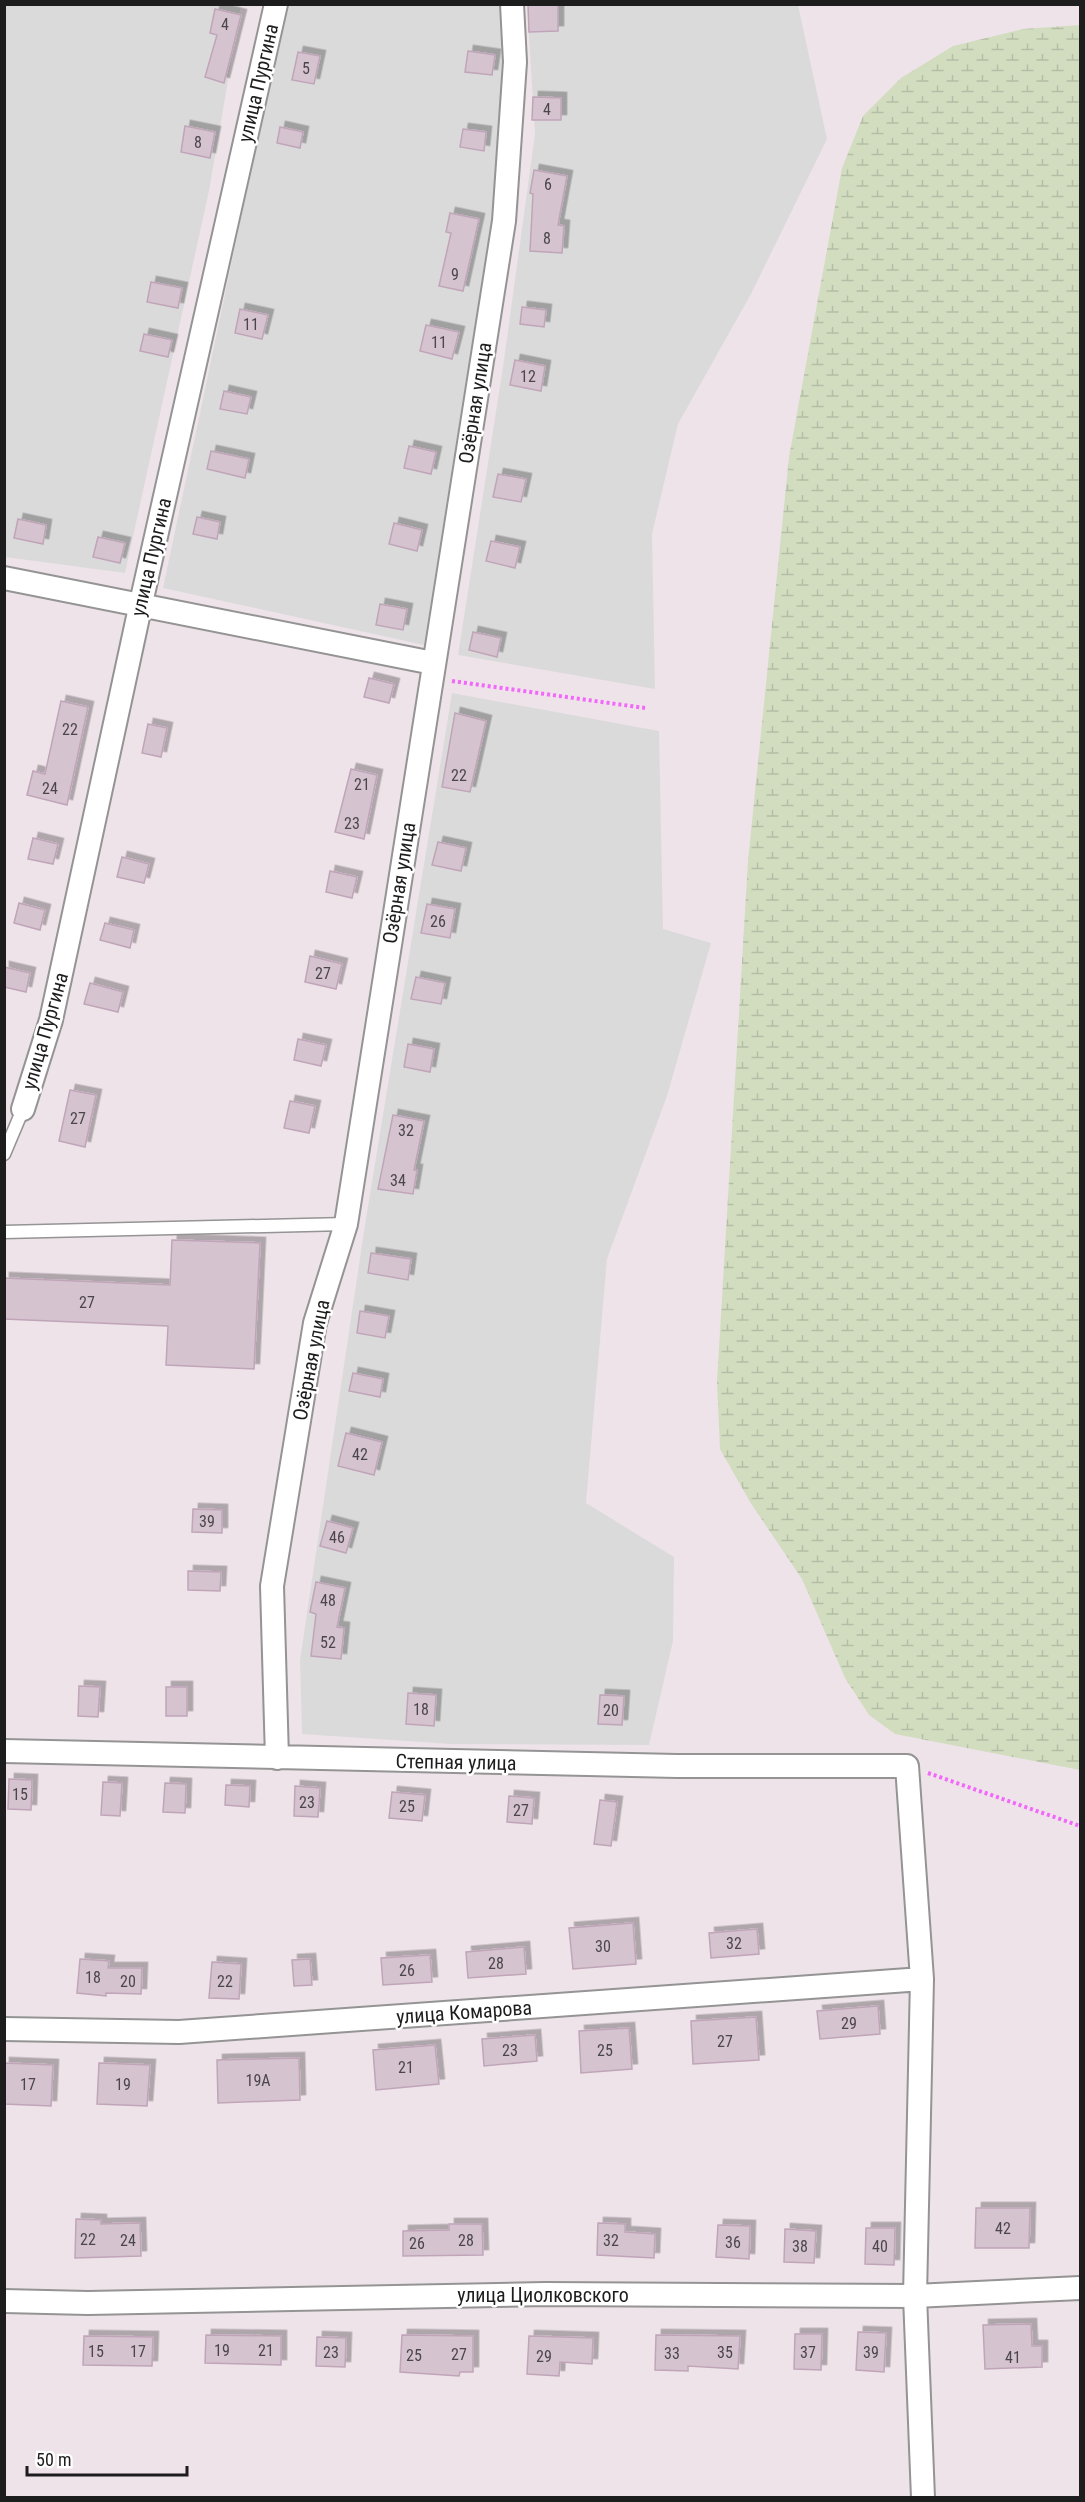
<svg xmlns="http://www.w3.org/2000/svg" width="1085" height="2502" font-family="'Roboto Condensed',sans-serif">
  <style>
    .residential { fill: #dbdadb }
    .wetland { fill: url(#wetland-marsh) }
    .building { fill: #d5c3d0; stroke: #c0a5b9; stroke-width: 1.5; filter: url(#shadow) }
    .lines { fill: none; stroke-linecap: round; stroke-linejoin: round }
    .service-casing { stroke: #949494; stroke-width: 15 }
    .minor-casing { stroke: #949494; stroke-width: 26 }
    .path { stroke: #f168fa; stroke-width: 4; stroke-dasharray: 3 3; stroke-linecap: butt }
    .service { stroke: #fff; stroke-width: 12 }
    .minor { stroke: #fff; stroke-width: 22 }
    .labels { text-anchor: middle; stroke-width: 5; stroke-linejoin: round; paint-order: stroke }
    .number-label { font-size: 16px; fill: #4b464a }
    .street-label { font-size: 20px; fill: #1d1d1d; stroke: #fff }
  </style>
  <defs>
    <pattern id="wetland-marsh" width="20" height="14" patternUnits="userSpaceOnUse" patternTransform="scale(1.5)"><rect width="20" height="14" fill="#d2ddc0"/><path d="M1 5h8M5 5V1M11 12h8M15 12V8" fill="none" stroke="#b4bda5"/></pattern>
    <filter id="shadow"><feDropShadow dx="5.5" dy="-5.5" stdDeviation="0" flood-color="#0004"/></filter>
  </defs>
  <rect width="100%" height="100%" fill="#eee3e9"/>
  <!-- residential -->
  <path class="residential" d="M 5,5 L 241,5 L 209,191 L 125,573 L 5,557 Z
    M 286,5 L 504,5 L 507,47 L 493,210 L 424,645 L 163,588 Z
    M 527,5 L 798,5 L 827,139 L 751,294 L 678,424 L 652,534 L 655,689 L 458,655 L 503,367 L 535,134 Z
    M 452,693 L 659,731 L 663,929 L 711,943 L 667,1096 L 607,1259 L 586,1503 L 674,1557 L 673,1641 L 649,1745 L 451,1744 L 302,1734 L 300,1660 L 364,1231 Z"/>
  <!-- wetland -->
  <path class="wetland" d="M 1080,25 L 1080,1770 L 895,1734 L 869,1715 L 845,1678 L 802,1579 L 750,1502 L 720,1449 L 717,1382 L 748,861 L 789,457 L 842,168 L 863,116 L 901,78 L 953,46 L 1023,29 Z"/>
  <!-- building -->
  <path class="building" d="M 528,4 L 558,4 L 558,31 L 529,32 Z
    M 215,9 L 241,15 L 224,83 L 205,77 L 217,35 L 210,33 Z
    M 468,51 L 495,55 L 492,75 L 465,72 Z
    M 298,52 L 320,56 L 314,84 L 292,80 Z
    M 533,97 L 561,98 L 561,120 L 532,120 Z
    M 185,126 L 215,132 L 210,158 L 181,152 Z
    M 280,127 L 303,132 L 300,148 L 277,143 Z
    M 463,129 L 486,132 L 484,151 L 460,147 Z
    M 534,170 L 567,176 L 558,225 L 564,226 L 562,253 L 530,251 L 533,194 L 530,193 Z
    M 450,213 L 479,219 L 463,291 L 439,286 L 451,233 L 446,232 Z
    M 151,282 L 182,288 L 178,308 L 147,302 Z
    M 522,307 L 546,310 L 544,327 L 520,324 Z
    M 240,309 L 268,315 L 262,339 L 235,333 Z
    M 426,325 L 459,332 L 452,359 L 420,351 Z
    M 144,334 L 172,340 L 168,357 L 140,351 Z
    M 515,360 L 545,366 L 541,391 L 510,385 Z
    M 224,391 L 251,397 L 247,414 L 220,409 Z
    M 409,446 L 436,452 L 431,474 L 404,468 Z
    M 211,451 L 249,459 L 245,478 L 207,469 Z
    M 498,474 L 526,479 L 521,502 L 493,497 Z
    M 197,517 L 220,522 L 217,539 L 193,534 Z
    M 18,519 L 46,525 L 43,544 L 14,538 Z
    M 394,523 L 422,530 L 417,551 L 389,544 Z
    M 98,537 L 125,543 L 120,563 L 93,557 Z
    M 491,541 L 520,547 L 515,568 L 486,561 Z
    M 380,604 L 407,609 L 403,630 L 376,625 Z
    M 473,632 L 501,638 L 497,657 L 469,650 Z
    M 369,678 L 394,684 L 389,703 L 364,697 Z
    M 61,701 L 88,707 L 67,805 L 27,795 L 33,771 L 45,774 Z
    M 455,713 L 486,721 L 470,792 L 442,787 Z
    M 148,724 L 167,728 L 161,757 L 142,753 Z
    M 351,769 L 377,775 L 364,839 L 335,832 Z
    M 33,838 L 58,844 L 53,864 L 28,859 Z
    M 438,842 L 466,848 L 461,871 L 432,865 Z
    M 122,857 L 149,864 L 144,883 L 117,877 Z
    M 330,871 L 357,877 L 352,898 L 326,892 Z
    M 19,903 L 45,910 L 40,930 L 14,923 Z
    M 427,904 L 455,909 L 450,938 L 421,933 Z
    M 105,923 L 134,930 L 130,948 L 100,940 Z
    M 310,956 L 342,964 L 336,989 L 305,982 Z
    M 4,967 L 30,973 L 26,992 L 4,987 Z
    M 416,977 L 445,983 L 441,1004 L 411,999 Z
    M 90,983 L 123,992 L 118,1012 L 84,1004 Z
    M 298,1039 L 326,1045 L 321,1066 L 294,1060 Z
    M 408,1044 L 434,1049 L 430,1072 L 404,1067 Z
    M 70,1090 L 96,1095 L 85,1147 L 59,1141 Z
    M 290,1101 L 315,1106 L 309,1133 L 284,1128 Z
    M 393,1115 L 424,1121 L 414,1170 L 417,1170 L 413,1194 L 378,1189 Z
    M 172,1240 L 260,1243 L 254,1369 L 166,1365 L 168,1326 L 4,1319 L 4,1278 L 170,1285 Z
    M 371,1253 L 411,1259 L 408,1280 L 368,1273 Z
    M 360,1311 L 389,1316 L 385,1338 L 357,1333 Z
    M 353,1373 L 383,1379 L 380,1397 L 349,1391 Z
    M 346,1433 L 382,1442 L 374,1475 L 338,1466 Z
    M 193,1509 L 222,1510 L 222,1533 L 192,1532 Z
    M 327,1521 L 353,1528 L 346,1553 L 320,1546 Z
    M 188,1571 L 221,1572 L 220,1591 L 188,1590 Z
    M 316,1582 L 345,1588 L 337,1627 L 344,1628 L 341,1659 L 311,1656 L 316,1614 L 310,1612 Z
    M 79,1686 L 100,1687 L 98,1717 L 78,1716 Z
    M 166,1687 L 187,1687 L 187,1716 L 166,1716 Z
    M 408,1693 L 436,1695 L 434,1726 L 406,1724 Z
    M 600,1695 L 624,1696 L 622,1725 L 598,1724 Z
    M 9,1779 L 32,1780 L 31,1810 L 8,1809 Z
    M 103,1782 L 122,1783 L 120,1816 L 101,1815 Z
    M 165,1783 L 186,1784 L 185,1813 L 163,1812 Z
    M 226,1785 L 250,1786 L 249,1807 L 225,1805 Z
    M 295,1786 L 320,1788 L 318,1817 L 294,1816 Z
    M 392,1792 L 425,1795 L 422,1821 L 389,1818 Z
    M 509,1796 L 534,1798 L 532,1824 L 507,1822 Z
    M 600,1800 L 617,1802 L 611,1846 L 594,1844 Z
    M 633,1923 L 636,1964 L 573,1969 L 569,1928 Z
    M 757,1929 L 759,1954 L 711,1958 L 709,1933 Z
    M 524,1947 L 526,1974 L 468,1978 L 466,1952 Z
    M 430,1955 L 432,1982 L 383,1985 L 381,1958 Z
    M 80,1959 L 109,1961 L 108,1968 L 142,1968 L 141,1994 L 106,1993 L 106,1996 L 77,1993 Z
    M 310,1959 L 312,1985 L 294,1986 L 292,1960 Z
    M 212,1962 L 241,1964 L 239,1999 L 209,1998 Z
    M 878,2006 L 880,2034 L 820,2039 L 817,2011 Z
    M 756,2017 L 759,2060 L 693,2064 L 691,2021 Z
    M 629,2028 L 632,2069 L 581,2073 L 579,2031 Z
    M 535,2035 L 537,2061 L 484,2066 L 482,2039 Z
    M 435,2045 L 439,2084 L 376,2090 L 373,2050 Z
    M 299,2058 L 300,2100 L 218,2103 L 217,2060 Z
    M 4,2063 L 53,2065 L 51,2106 L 4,2104 Z
    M 99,2063 L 150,2065 L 147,2106 L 97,2104 Z
    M 976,2208 L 1030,2208 L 1029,2248 L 975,2248 Z
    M 76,2219 L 101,2220 L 101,2224 L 140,2223 L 141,2256 L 75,2258 Z
    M 598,2223 L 625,2224 L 625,2232 L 655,2234 L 654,2258 L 597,2255 Z
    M 449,2224 L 482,2224 L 483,2255 L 403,2256 L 403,2231 L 449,2230 Z
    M 718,2225 L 750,2226 L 749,2259 L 716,2257 Z
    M 866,2228 L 895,2228 L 894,2265 L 865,2264 Z
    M 785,2229 L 816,2231 L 814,2263 L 784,2262 Z
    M 1031,2324 L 1032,2346 L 1042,2346 L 1042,2367 L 985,2369 L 983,2325 Z
    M 858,2332 L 886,2333 L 884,2372 L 856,2370 Z
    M 795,2334 L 822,2334 L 821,2370 L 794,2369 Z
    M 206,2335 L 281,2336 L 281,2365 L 205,2363 Z
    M 402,2335 L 473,2336 L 473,2372 L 460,2372 L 459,2376 L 400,2372 Z
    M 656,2335 L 740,2336 L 738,2369 L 688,2366 L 688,2371 L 655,2370 Z
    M 84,2336 L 153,2337 L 152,2366 L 83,2365 Z
    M 529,2336 L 593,2338 L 592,2364 L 560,2362 L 559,2376 L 527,2374 Z
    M 317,2337 L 346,2338 L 345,2367 L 316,2366 Z"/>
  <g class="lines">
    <!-- service casing -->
    <g class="service-casing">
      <path id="service" d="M 4,1154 L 23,1109
        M 4,1232 L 346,1224"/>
    </g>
    <!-- minor casing -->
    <g class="minor-casing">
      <path id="minor" d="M 4,578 L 433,663
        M 23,1109 L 51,1020 L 141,603 L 276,4
        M 4,1751 L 677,1766 L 907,1766 L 922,1979 L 915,2296 L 923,2498
        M 277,1758 L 272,1586 L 315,1323 L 346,1224 L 504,221 L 515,62 L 512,4
        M 4,2029 L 179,2032 L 922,1979
        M 4,2301 L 88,2303 L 545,2294 L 915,2296 L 1080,2288"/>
    </g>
    <!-- path -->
    <path class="path" d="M 452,681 L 645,708
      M 928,1773 L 1080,1826"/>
    <!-- service -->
    <use href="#service" class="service"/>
    <!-- minor -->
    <use href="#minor" class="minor"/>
  </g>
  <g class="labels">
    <!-- number labels -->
    <g class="number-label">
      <text x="225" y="30">4</text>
      <text x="306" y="74">5</text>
      <text x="547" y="115">4</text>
      <text x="198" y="148">8</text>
      <text x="548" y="190">6</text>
      <text x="547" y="244">8</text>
      <text x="455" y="280">9</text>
      <text x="251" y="330">11</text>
      <text x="439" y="348">11</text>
      <text x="528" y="382">12</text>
      <text x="70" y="735">22</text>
      <text x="459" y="781">22</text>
      <text x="362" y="790">21</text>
      <text x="50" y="794">24</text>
      <text x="352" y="829">23</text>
      <text x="438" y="927">26</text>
      <text x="323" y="979">27</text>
      <text x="78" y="1124">27</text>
      <text x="406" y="1136">32</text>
      <text x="398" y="1186">34</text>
      <text x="87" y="1308">27</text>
      <text x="360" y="1460">42</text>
      <text x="207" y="1527">39</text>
      <text x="337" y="1543">46</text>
      <text x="328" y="1606">48</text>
      <text x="328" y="1648">52</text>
      <text x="421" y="1715">18</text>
      <text x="611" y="1716">20</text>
      <text x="20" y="1800">15</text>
      <text x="307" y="1808">23</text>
      <text x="407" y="1812">25</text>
      <text x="521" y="1816">27</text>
      <text x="734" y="1949">32</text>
      <text x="603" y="1952">30</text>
      <text x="496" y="1969">28</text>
      <text x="407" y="1976">26</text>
      <text x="93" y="1983">18</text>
      <text x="128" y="1987">20</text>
      <text x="225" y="1987">22</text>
      <text x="849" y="2029">29</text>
      <text x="725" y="2047">27</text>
      <text x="510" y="2056">23</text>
      <text x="605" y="2056">25</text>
      <text x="406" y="2073">21</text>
      <text x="258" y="2086">19А</text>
      <text x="28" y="2090">17</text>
      <text x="123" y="2090">19</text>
      <text x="1003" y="2234">42</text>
      <text x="88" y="2245">22</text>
      <text x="128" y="2246">24</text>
      <text x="466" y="2246">28</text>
      <text x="611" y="2246">32</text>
      <text x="733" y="2248">36</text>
      <text x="417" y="2249">26</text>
      <text x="800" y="2252">38</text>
      <text x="880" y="2252">40</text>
      <text x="222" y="2356">19</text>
      <text x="266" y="2356">21</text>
      <text x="96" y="2357">15</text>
      <text x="138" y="2357">17</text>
      <text x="331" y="2358">23</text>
      <text x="725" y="2358">35</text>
      <text x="808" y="2358">37</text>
      <text x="871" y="2358">39</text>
      <text x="672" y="2359">33</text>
      <text x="459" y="2360">27</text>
      <text x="414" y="2361">25</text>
      <text x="544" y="2362">29</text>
      <text x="1013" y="2363">41</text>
    </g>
    <!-- street labels -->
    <g class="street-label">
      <text transform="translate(258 83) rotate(-77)" y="7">улица Пургина</text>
      <text transform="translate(475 403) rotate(-81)" y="7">Озёрная улица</text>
      <text transform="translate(151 557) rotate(-77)" y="7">улица Пургина</text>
      <text transform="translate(399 883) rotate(-81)" y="7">Озёрная улица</text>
      <text transform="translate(45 1031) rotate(-74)" y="7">улица Пургина</text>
      <text transform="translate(311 1360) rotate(-79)" y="7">Озёрная улица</text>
      <text transform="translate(456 1762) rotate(1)" y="7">Степная улица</text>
      <text transform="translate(464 2012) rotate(-4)" y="7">улица Комарова</text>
      <text x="543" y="2302">улица Циолковского</text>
    </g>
  </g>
  <!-- border -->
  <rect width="1085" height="2502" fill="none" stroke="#1d1d1d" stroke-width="12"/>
  <!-- scale -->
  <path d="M27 2466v9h160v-9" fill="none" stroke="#1d1d1d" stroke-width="3"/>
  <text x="36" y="2466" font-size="18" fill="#1d1d1d" stroke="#ffffff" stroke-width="4.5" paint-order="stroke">50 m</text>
</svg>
